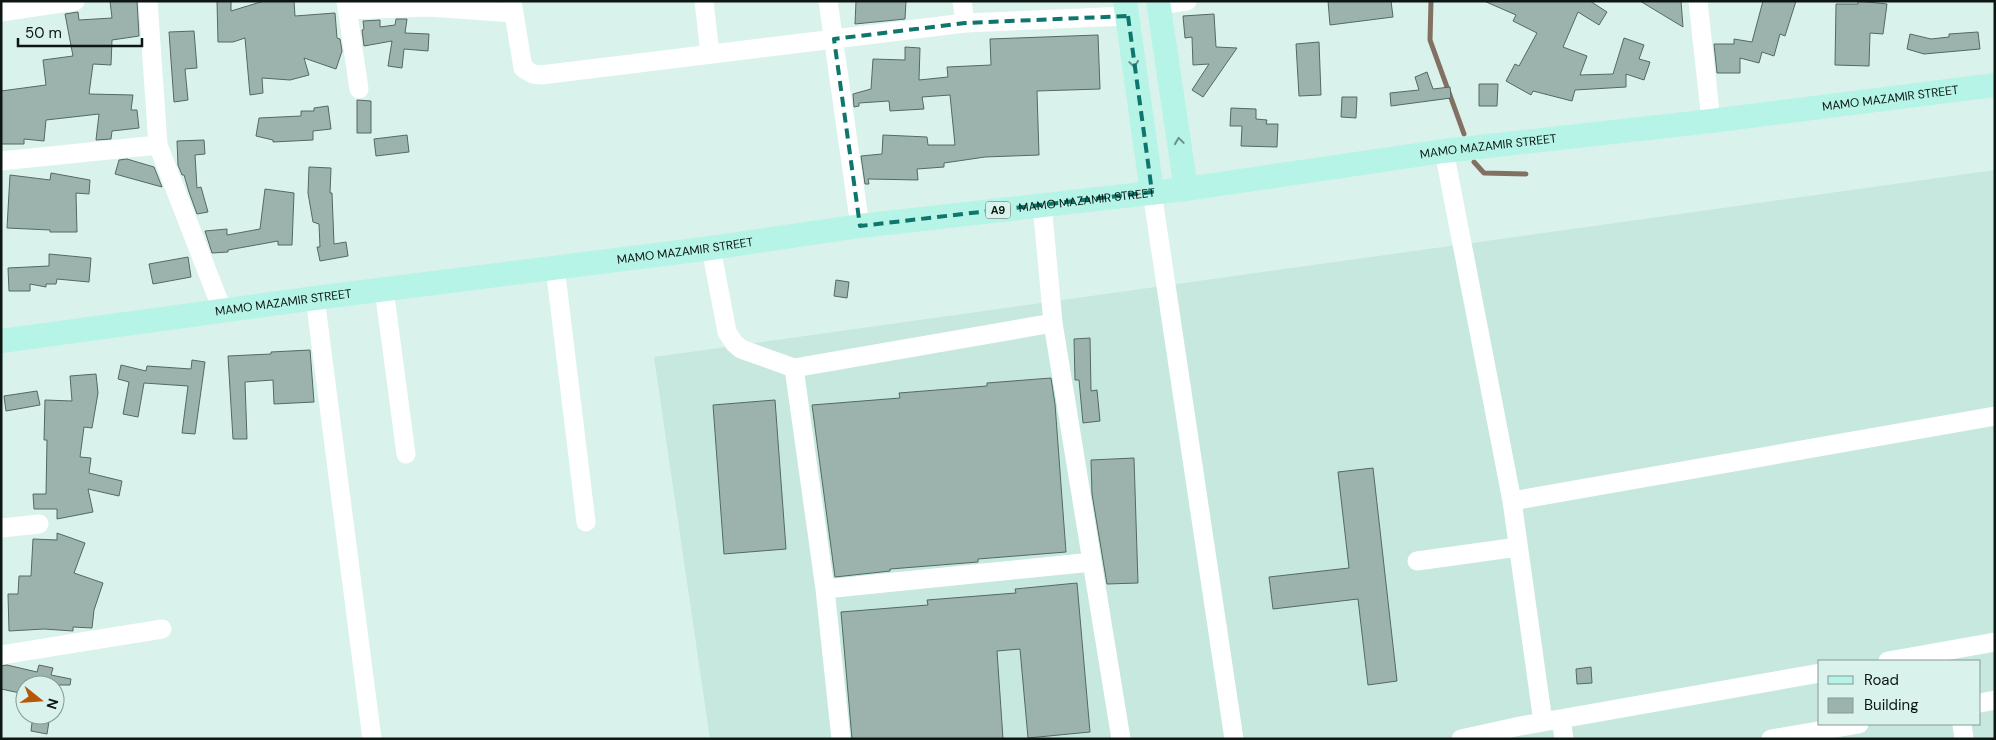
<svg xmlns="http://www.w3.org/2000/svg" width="1996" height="740" font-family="'DM Sans',sans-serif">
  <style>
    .built { fill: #c6e8df; fill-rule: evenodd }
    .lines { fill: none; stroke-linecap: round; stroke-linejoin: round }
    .stream { stroke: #827063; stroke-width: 5 }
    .building { fill: #9cb3ad; stroke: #546964 }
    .minor { stroke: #fff; stroke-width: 19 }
    .major { stroke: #b5f4e6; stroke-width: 24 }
    .oneway { stroke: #699087 }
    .marked { fill: none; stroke: #0f766e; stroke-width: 4; stroke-dasharray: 10 6; stroke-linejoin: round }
    .labels { text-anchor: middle; stroke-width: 4; stroke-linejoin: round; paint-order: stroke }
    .shield { fill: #d9f2eb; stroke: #4a5854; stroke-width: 1 }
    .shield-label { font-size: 11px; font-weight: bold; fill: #0d1613 }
    .street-label { font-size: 12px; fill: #0d1613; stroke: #d9f2eb }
  </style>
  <rect width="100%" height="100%" fill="#d9f2eb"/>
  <!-- built -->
  <path class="built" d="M 1995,170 L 1995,739 L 710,739 L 654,357 ZM 1820,661 L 1980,661 L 1980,724 L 1820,724 Z"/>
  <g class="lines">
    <!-- stream -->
    <path class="stream" d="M 1431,1 L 1430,40 L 1464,134
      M 1474,162 L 1484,173 L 1526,174"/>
  </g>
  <!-- building -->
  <path class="building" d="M 110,1 L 137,1 L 139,36 L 112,40 L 111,65 L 93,64 L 89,94 L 133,95 L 131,110 L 137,110 L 139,128 L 112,131 L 111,139 L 96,140 L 99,114 L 46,120 L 44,141 L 24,139 L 24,144 L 1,144 L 1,91 L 46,85 L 43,60 L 73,56 L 65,14 L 78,12 L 79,20 L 112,18 Z
    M 217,1 L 231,1 L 231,11 L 264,1 L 294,1 L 295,16 L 335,13 L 337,38 L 340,39 L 342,51 L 336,69 L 304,58 L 309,75 L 290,80 L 262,78 L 263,93 L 250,95 L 245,38 L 233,42 L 218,42 Z
    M 856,1 L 906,1 L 905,19 L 855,24 Z
    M 1328,1 L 1391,1 L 1393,17 L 1330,25 Z
    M 1484,1 L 1590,1 L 1607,12 L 1599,25 L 1578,12 L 1563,47 L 1587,56 L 1580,75 L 1613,74 L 1624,38 L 1644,45 L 1639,59 L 1650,62 L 1644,80 L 1626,74 L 1626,87 L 1575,90 L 1572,101 L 1533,91 L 1531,95 L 1506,81 L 1515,64 L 1519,66 L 1537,33 L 1513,21 L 1516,15 Z
    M 1640,1 L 1681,1 L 1683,27 Z
    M 1763,1 L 1796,1 L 1785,36 L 1780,34 L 1774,56 L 1762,52 L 1759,63 L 1740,58 L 1740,73 L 1717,73 L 1714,44 L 1734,44 L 1734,39 L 1752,42 Z
    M 1858,1 L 1887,4 L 1883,34 L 1870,33 L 1869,66 L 1835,65 L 1836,4 L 1858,4 Z
    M 1214,14 L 1216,47 L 1237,48 L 1203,97 L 1192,90 L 1209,64 L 1193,65 L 1192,37 L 1185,38 L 1183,16 Z
    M 396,19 L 407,19 L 405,33 L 429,34 L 428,51 L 404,49 L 402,68 L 388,66 L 392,41 L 364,46 L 362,30 L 364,29 L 363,21 L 380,20 L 380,27 L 395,25 Z
    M 194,31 L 197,68 L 185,69 L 188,100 L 174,102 L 169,32 Z
    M 1978,32 L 1980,49 L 1924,54 L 1907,49 L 1910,34 L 1931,39 L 1949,37 L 1949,34 Z
    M 1098,35 L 1100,89 L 1037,91 L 1039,155 L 985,157 L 944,163 L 944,167 L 917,169 L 918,180 L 868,179 L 869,184 L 865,184 L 861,156 L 882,154 L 883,135 L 927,137 L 928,145 L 955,145 L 950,95 L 922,97 L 924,109 L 890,111 L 889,101 L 859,103 L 859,106 L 854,107 L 853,94 L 871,89 L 873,59 L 905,60 L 905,47 L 920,48 L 919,80 L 948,77 L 947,67 L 991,65 L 990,39 Z
    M 1319,42 L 1321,95 L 1299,96 L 1296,44 Z
    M 1427,72 L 1433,89 L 1450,87 L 1451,98 L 1391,106 L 1390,93 L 1419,90 L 1415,77 Z
    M 1479,84 L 1498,84 L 1497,106 L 1479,106 Z
    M 1342,97 L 1357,97 L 1356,118 L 1341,117 Z
    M 357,100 L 371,101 L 371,133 L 357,133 Z
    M 328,106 L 331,129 L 313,131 L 313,140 L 273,142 L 273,140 L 256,136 L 259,118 L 301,116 L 301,111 L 314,111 L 314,108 Z
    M 1231,108 L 1256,109 L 1256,119 L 1267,120 L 1266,124 L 1278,124 L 1277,147 L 1241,146 L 1242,126 L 1230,126 Z
    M 407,135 L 409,152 L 376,156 L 374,139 Z
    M 204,140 L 205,154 L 195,155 L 197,188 L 201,187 L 208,212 L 197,214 L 189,192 L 184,175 L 182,175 L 178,165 L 177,141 Z
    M 127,159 L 154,167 L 162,187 L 115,174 L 119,160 Z
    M 309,167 L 331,168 L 330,193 L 332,193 L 334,244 L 346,242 L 348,256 L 320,261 L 317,247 L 320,247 L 319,224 L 313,222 L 308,193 Z
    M 51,173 L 90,180 L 89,194 L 76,193 L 77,232 L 50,232 L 50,230 L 7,228 L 10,175 L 50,180 Z
    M 265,189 L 294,193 L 292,245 L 278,245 L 278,241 L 228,250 L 228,252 L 212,253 L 205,231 L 227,229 L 227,235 L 260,229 Z
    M 49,254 L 91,258 L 89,282 L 57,279 L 56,284 L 46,284 L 46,287 L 30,284 L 30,291 L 9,291 L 8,268 L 49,266 Z
    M 188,257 L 191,277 L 153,284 L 149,264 Z
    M 836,280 L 849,282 L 847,298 L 834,296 Z
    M 1090,338 L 1091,391 L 1097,390 L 1100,421 L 1083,423 L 1079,380 L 1075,380 L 1074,339 Z
    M 310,350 L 314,402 L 274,404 L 273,380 L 245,382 L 247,439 L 233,439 L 228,356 L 271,354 L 271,352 Z
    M 192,360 L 205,362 L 195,434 L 182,433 L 188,386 L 144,383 L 138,417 L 123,414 L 129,382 L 118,379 L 121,365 L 146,371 L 147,366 L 191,369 Z
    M 96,374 L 98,393 L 92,428 L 84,427 L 80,457 L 91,458 L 89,473 L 122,481 L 119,496 L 88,489 L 93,512 L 57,519 L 57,509 L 34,509 L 33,494 L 46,494 L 47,440 L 44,440 L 45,400 L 72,401 L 70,376 Z
    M 1051,378 L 1055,404 L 1066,552 L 978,559 L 978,562 L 890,569 L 890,571 L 835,577 L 812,405 L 900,398 L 899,393 L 987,386 L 987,383 Z
    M 37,391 L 40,405 L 6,411 L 4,396 Z
    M 775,400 L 786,549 L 724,554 L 713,405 Z
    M 1134,458 L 1138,583 L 1107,584 L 1092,494 L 1091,460 Z
    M 1373,468 L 1397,681 L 1368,685 L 1358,599 L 1273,609 L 1269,577 L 1349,568 L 1338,472 Z
    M 57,533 L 85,543 L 74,573 L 103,583 L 94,610 L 92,628 L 73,627 L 73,631 L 44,629 L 9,631 L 8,594 L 18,594 L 19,576 L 31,576 L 33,539 L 57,540 Z
    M 1077,583 L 1090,732 L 1028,738 L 1020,649 L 997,651 L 1003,739 L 852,739 L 841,612 L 928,605 L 927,600 L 1016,593 L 1015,589 Z
    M 7,665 L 37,672 L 39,665 L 53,668 L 51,675 L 71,679 L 70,685 L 25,685 L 25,694 L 1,689 L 1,666 Z
    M 1591,667 L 1592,683 L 1577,684 L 1576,669 Z
    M 33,715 L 50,715 L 47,734 L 31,731 Z"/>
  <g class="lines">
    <!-- minor -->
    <path class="minor" d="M 148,1 L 158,145 L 223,312
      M 346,1 L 359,89
      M 512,1 L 523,68 L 533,74 L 541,75 L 965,23 L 1128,16
      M 704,1 L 710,54
      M 828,1 L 860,226
      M 962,1 L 965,23
      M 1698,1 L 1711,121
      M 1159,5 L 1187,1
      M 347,10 L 429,7 L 514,13
      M 1,12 L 75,1
      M 1444,151 L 1512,501 L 1543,722
      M 1,161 L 158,145
      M 1152,192 L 1234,739
      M 1042,204 L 1053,323 L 1121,739
      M 711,248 L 727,332 L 734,343 L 741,349 L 794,368 L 1053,323
      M 555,267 L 586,522
      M 384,289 L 406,454
      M 315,298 L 372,739
      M 794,368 L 825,589 L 841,739
      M 1512,501 L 1995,416
      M 1,528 L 39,524
      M 1417,561 L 1518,547
      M 825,589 L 1092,562
      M 1,655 L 162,629
      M 1888,661 L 1995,642
      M 1980,703 L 1995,700
      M 1561,719 L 1564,739
      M 1962,724 L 1964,739
      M 1461,739 L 1520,726 L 1820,673
      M 1771,739 L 1859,724"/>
    <!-- major -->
    <g class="major">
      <path d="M 1125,1 L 1152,192"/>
      <path d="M 1158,1 L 1186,189"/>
      <path id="s1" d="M 1,341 L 315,298 L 711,248 L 860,226 L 1186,189 L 1444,151 L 1711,121 L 1995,85"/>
    </g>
  </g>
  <!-- one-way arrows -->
  <defs><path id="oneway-chevron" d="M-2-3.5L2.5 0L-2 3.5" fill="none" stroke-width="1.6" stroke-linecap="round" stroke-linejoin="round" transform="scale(1.25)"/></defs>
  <g class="oneway">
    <use href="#oneway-chevron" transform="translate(1134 64) rotate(82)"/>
    <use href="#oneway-chevron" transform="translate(1179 141) rotate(-98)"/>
  </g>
  <!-- marked area -->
  <path class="marked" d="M 1128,16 L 1152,192 L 860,226 L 834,39 L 965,23 Z"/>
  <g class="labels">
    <!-- shield labels -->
    <rect class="shield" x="985.5" y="201.5" width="25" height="17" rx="4"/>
    <g class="shield-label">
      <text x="998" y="214">A9</text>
    </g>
    <!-- street labels -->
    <g class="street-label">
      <text dy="4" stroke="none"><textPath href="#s1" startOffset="1905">MAMO MAZAMIR STREET</textPath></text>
      <text dy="4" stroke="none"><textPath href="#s1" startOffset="1500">MAMO MAZAMIR STREET</textPath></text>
      <text dy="4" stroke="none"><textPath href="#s1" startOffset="1095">MAMO MAZAMIR STREET</textPath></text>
      <text dy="4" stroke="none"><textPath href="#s1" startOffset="690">MAMO MAZAMIR STREET</textPath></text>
      <text dy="4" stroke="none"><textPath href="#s1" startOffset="285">MAMO MAZAMIR STREET</textPath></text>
    </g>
  </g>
  <!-- border -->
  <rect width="1996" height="740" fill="none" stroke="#0d1613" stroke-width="5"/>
  <!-- legend -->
  <rect x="1818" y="660" width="162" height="65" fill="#d9f2eb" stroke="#879a95"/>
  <rect x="1828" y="676" width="25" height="8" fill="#b5f4e6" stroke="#879a95"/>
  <text x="1864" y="685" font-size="15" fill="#0d1613">Road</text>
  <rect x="1828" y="698" width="25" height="15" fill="#9cb3ad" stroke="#879a95"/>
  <text x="1864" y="710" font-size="15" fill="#0d1613">Building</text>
  <!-- north arrow -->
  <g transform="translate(40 700) rotate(107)"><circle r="24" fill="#d9f2eb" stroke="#879a95"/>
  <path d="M0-4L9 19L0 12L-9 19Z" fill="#b65808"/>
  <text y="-8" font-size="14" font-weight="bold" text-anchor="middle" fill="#0d1613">N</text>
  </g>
  <!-- scale -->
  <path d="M18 38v8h124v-8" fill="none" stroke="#0d1613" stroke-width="2.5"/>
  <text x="25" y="38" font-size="15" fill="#0d1613" stroke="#d9f2eb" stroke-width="4" paint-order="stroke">50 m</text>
</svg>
